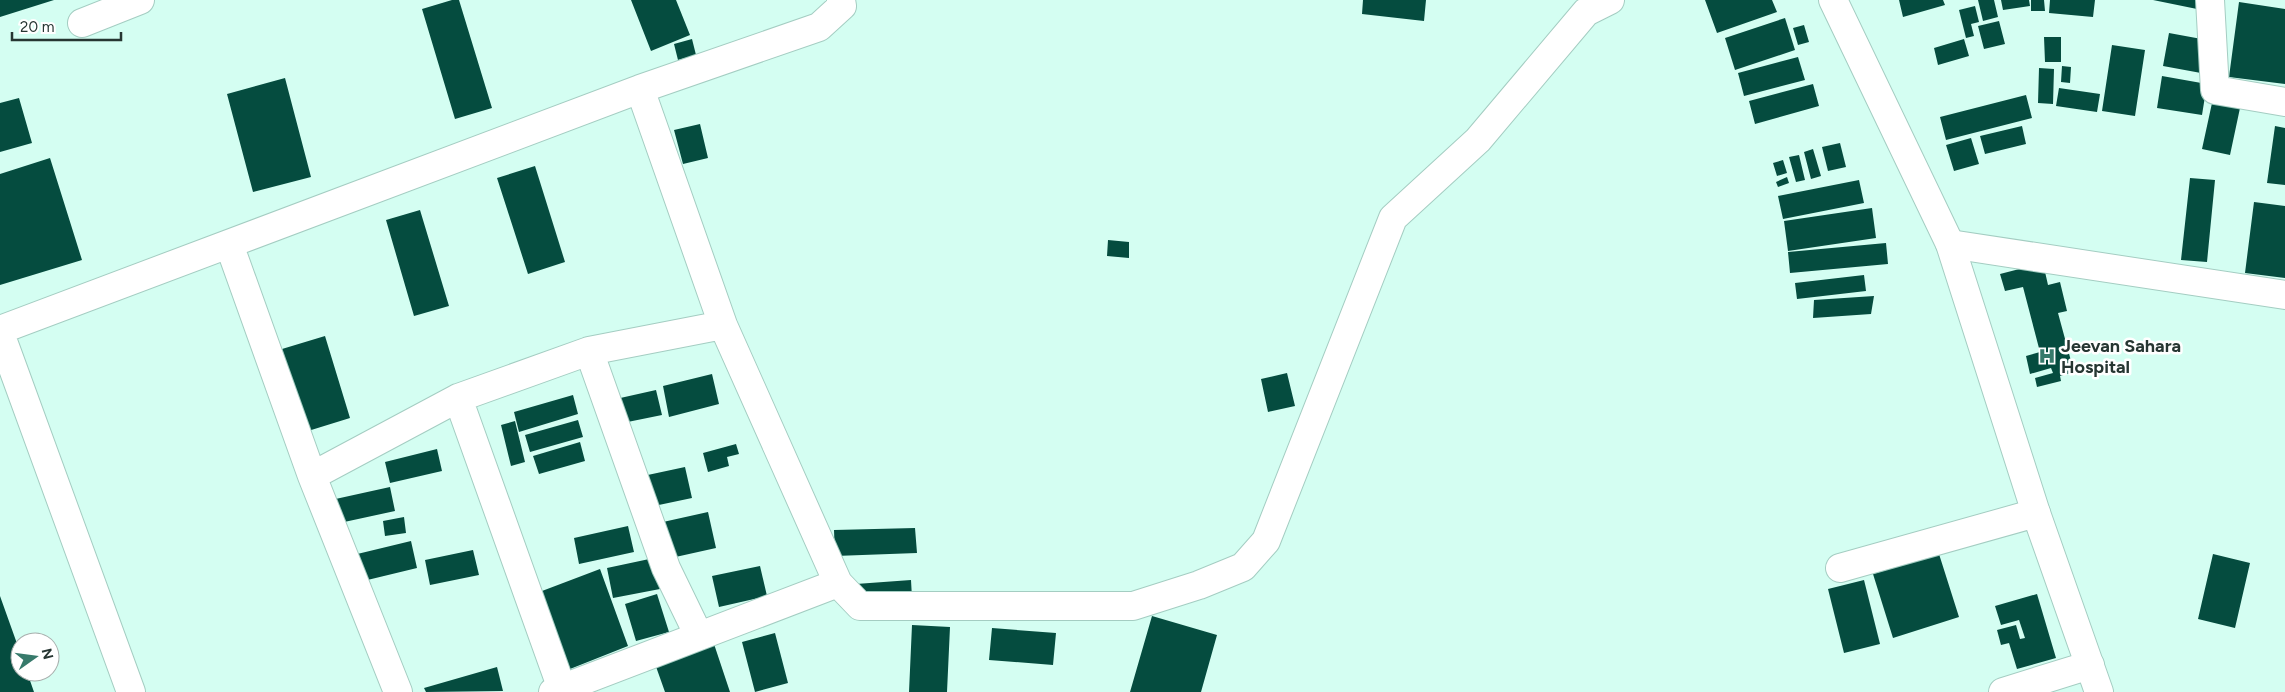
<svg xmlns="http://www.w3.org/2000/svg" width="2285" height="692" font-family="Figtree,sans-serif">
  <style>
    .building { fill: #054c3f }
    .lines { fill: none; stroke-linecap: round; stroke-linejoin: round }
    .minor-casing { stroke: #a4cdc2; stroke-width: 30 }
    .tertiary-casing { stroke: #a4cdc2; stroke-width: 30 }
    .minor { stroke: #fff; stroke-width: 28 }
    .tertiary { stroke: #fff; stroke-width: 28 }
    .labels { text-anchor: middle; stroke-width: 5; stroke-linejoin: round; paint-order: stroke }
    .poi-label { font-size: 18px; font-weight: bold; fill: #263632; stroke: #fff; text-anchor: start }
  </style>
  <rect width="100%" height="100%" fill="#d4fef2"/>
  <!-- building -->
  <path class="building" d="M 0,0 L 54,0 L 0,17 Z
    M 452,0 L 459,0 L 492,108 L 455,119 L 422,9 Z
    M 631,0 L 676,0 L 690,35 L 651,51 Z
    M 1363,0 L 1426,0 L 1424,21 L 1362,14 Z
    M 1705,0 L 1772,0 L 1777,12 L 1717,33 Z
    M 1899,0 L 1943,0 L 1945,5 L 1903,17 Z
    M 1978,0 L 1994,0 L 1998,17 L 1983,21 Z
    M 2001,0 L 2029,0 L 2030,6 L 2003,10 Z
    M 2031,0 L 2044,0 L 2045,11 L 2031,11 Z
    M 2050,0 L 2095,0 L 2093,17 L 2049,13 Z
    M 2153,0 L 2199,0 L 2197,9 Z
    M 2239,2 L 2285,9 L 2285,84 L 2229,77 Z
    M 1975,6 L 1979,22 L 1971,24 L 1974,36 L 1966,38 L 1959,10 Z
    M 1785,18 L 1795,50 L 1735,70 L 1725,38 Z
    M 1999,21 L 2005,44 L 1984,49 L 1978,26 Z
    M 1804,25 L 1809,42 L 1798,45 L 1793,28 Z
    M 2169,33 L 2207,40 L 2201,73 L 2163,66 Z
    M 2044,37 L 2061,37 L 2061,62 L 2045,62 Z
    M 692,39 L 696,55 L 678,60 L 674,44 Z
    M 1964,39 L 1969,56 L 1938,65 L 1934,48 Z
    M 2112,45 L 2145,50 L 2135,116 L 2102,111 Z
    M 1798,57 L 1805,80 L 1744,96 L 1738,73 Z
    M 2062,66 L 2071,67 L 2070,83 L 2061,82 Z
    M 2039,68 L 2054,69 L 2053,104 L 2038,103 Z
    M 2162,76 L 2207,84 L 2202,115 L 2157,108 Z
    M 285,78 L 311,177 L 253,192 L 227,94 Z
    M 1813,84 L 1819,106 L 1755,124 L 1749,101 Z
    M 2059,88 L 2100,94 L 2097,112 L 2056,106 Z
    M 2026,95 L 2032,118 L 1946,140 L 1940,117 Z
    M 19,98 L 32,143 L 0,152 L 0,103 Z
    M 2212,103 L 2240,108 L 2230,155 L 2202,149 Z
    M 700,124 L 708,158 L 683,164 L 674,130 Z
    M 2022,126 L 2026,144 L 1985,154 L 1980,136 Z
    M 2275,126 L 2285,128 L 2285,185 L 2267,183 Z
    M 1971,138 L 1979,164 L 1954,171 L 1946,145 Z
    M 1840,143 L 1846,167 L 1828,171 L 1822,147 Z
    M 1813,149 L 1821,176 L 1811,179 L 1804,152 Z
    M 1799,155 L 1805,180 L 1796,182 L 1789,157 Z
    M 50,158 L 82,260 L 0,285 L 0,174 Z
    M 1783,160 L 1787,173 L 1777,176 L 1773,163 Z
    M 535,166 L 565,262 L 528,274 L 497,178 Z
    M 1787,177 L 1789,183 L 1778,187 L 1776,182 Z
    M 2190,178 L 2215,180 L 2207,262 L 2181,260 Z
    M 1859,180 L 1864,203 L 1783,219 L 1778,196 Z
    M 2254,202 L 2285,206 L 2285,278 L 2245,273 Z
    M 1872,208 L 1876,238 L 1788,251 L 1784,221 Z
    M 420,210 L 449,306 L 414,316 L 386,220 Z
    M 1108,240 L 1129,242 L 1129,258 L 1107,256 Z
    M 1886,243 L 1888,264 L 1790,273 L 1788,252 Z
    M 2043,263 L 2048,285 L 2060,282 L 2067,311 L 2058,313 L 2074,372 L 2060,376 L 2061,381 L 2037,387 L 2035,378 L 2053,373 L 2051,368 L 2030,374 L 2026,356 L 2040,352 L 2023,287 L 2005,291 L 2000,274 Z
    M 1864,275 L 1866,291 L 1797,299 L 1795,283 Z
    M 1874,296 L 1871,314 L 1813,318 L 1814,300 Z
    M 325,336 L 350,418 L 308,431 L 282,349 Z
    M 1287,373 L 1295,406 L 1268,412 L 1261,379 Z
    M 712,374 L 719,404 L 669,417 L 663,386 Z
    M 656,390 L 662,415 L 603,427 L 598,403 Z
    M 573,395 L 578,414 L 519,432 L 514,412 Z
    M 578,420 L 583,437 L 530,452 L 525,435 Z
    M 515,421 L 525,462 L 511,466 L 501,425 Z
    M 580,442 L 585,461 L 539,474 L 533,456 Z
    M 736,444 L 739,454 L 727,457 L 729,466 L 708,472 L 703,453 Z
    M 437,449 L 442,471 L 390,483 L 385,462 Z
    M 685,467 L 692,498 L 635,510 L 629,479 Z
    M 390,487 L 395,511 L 335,524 L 331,500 Z
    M 708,512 L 716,548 L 662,560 L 654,524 Z
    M 404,517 L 406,533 L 385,536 L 383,521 Z
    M 628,526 L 634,552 L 579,564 L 574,538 Z
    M 915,528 L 917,553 L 835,556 L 834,530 Z
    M 411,541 L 417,568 L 355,583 L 349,556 Z
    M 473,550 L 479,575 L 430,585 L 425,560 Z
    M 1939,554 L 1959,617 L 1893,638 L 1873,574 Z
    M 2213,554 L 2250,563 L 2235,628 L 2198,619 Z
    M 654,558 L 660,589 L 613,598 L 607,568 Z
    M 760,566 L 767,596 L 719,607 L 712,576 Z
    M 600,569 L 628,646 L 570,669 L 542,591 Z
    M 911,580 L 912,598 L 857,601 L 856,584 Z
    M 1864,580 L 1880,644 L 1844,653 L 1828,589 Z
    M 657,594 L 669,632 L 636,641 L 625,604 Z
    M 2037,594 L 2056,658 L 2017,669 L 2009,643 L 2001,645 L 1997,630 L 2016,625 L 2020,639 L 2025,638 L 2019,620 L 2001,625 L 1995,606 Z
    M 0,596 L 20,652 L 20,672 L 27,672 L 34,692 L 0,692 Z
    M 1152,616 L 1217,635 L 1201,692 L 1130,692 Z
    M 912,625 L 950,627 L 947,692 L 909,692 Z
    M 992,628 L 1056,633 L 1053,665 L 989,660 Z
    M 775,633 L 788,683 L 755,692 L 742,642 Z
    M 713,641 L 730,692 L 665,692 L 654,661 Z
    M 497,667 L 503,691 L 426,692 L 424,688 Z"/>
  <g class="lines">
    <!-- minor casing -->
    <g class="minor-casing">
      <path id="minor" d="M 2210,0 L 2215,90 L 2285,102
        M 82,23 L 140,0
        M 640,89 L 723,325 L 838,583 L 860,606 L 1133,606 L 1199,585 L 1243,567 L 1266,541 L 1393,218 L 1478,140 L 1586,12 L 1610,0
        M 229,244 L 312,476 L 398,692
        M 1950,244 L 2285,295
        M 0,330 L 640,89 L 819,27 L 842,6 L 841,0
        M 0,333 L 131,692
        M 589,351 L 666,568 L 699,636
        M 458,398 L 562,689
        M 312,476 L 458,398 L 589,351 L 723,325
        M 1840,568 L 2036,513
        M 553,692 L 838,583
        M 2003,692 L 2090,665"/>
    </g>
    <!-- tertiary casing -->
    <g class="tertiary-casing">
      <path id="tertiary" d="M 1833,0 L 1950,244 L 2036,513 L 2099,692"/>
    </g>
    <!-- minor -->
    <use href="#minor" class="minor"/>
    <!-- tertiary -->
    <use href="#tertiary" class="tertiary"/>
  </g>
  <!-- icons -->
  <defs>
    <g id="hospital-bare" transform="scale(1.35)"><path d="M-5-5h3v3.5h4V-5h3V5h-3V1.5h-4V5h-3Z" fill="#377a6b" stroke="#fff" stroke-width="2.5" paint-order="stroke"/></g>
  </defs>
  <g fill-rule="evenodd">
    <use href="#hospital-bare" x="2047" y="356"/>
  </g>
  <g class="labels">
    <!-- poi labels -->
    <g class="poi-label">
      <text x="2061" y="352">Jeevan Sahara<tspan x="2061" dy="21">Hospital</tspan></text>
    </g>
  </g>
  <!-- north arrow -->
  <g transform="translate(35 657) rotate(76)"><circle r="24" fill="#ffffff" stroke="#a8afad"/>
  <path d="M0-4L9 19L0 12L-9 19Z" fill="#377a6b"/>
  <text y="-8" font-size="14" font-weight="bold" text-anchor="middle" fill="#263632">N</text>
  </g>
  <!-- scale -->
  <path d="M12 32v8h109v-8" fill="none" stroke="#263632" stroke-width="2.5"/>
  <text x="20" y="32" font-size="15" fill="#263632" stroke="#ffffff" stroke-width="4" paint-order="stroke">20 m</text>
</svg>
